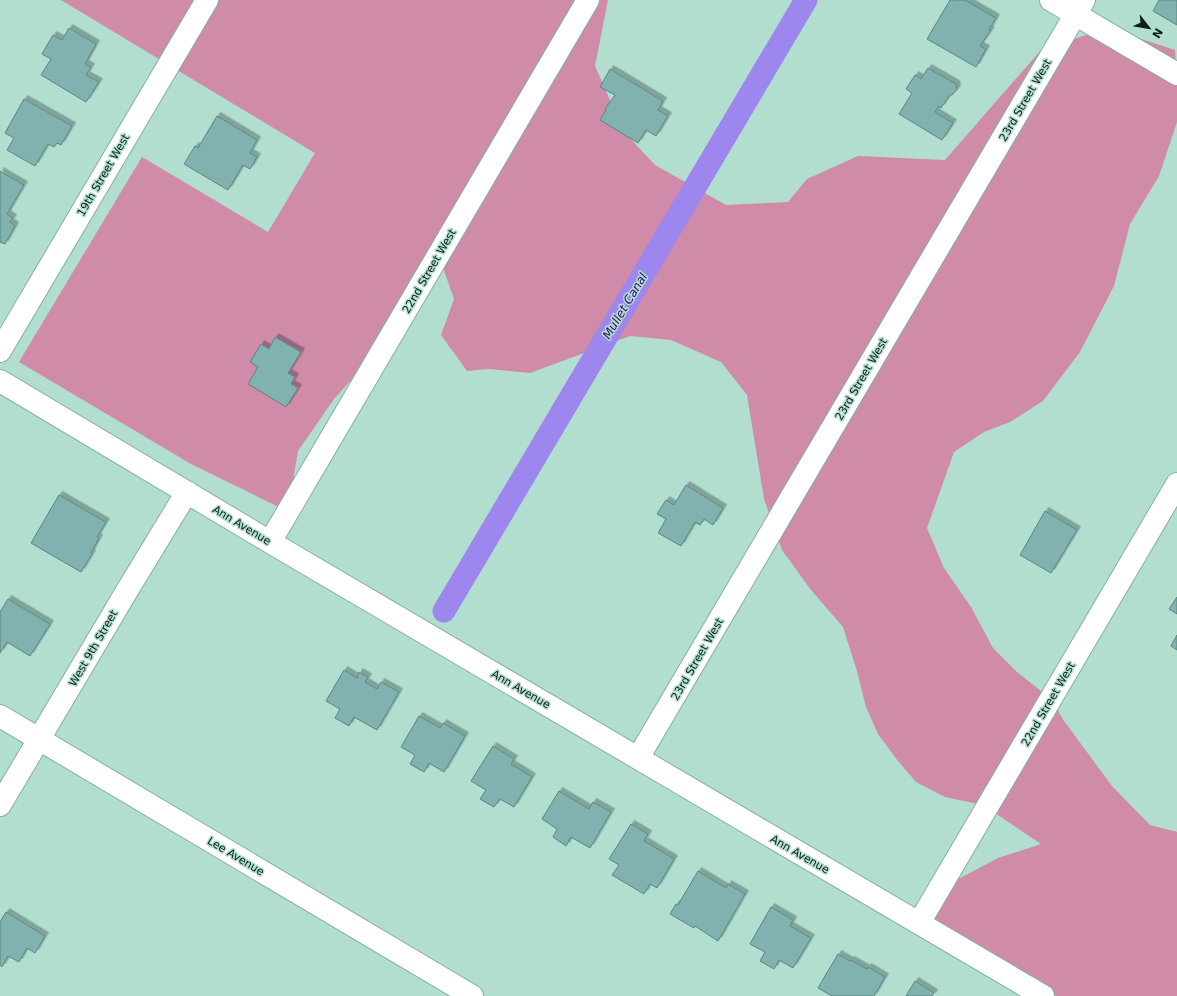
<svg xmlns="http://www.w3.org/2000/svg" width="1177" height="996" font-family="'DejaVu Sans',sans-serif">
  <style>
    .green { fill: #cf8ba8 }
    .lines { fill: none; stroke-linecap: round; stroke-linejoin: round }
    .canal { stroke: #9d87ee; stroke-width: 23 }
    .building { fill: #82b2af; stroke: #578684; filter: url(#shadow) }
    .minor-casing { stroke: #85b0a2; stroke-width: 24 }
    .minor { stroke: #fff; stroke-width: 22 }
    .labels { text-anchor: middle; stroke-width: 3; stroke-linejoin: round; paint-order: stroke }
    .street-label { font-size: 11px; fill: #0d1e18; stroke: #b1dece }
    .water-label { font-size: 12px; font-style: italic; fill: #300d69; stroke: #b1dece }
  </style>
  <defs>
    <filter id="shadow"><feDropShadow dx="3.5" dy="-3.5" stdDeviation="0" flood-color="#0004"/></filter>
  </defs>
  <rect width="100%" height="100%" fill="#b1dece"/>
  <!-- green -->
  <path class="green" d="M 61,0 L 608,0 L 595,66 L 624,132 L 655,165 L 726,205 L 788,202 L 807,179 L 858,156 L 945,160 L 1041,50 L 1107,28 L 1175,50 L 1177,84 L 1177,122 L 1159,176 L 1130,224 L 1114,286 L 1080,352 L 1043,401 L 1010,422 L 984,432 L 954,452 L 927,528 L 944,568 L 971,607 L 993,648 L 1017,672 L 1041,691 L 1050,697 L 1064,721 L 1112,786 L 1150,825 L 1177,832 L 1177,996 L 1033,996 L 911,920 L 949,884 L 998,858 L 1041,844 L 983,805 L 945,797 L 916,782 L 898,761 L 878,734 L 866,707 L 857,671 L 843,627 L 811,590 L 782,550 L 764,499 L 747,395 L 721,362 L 671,340 L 630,336 L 530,373 L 489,369 L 467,371 L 441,335 L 454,299 L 441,262 L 361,369 L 334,399 L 298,451 L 294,474 L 293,514 L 191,464 L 19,362 L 142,157 L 268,232 L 315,153 Z"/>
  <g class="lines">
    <!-- canal -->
    <path class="canal" d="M 444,611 L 806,0"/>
  </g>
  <!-- building -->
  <path class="building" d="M 950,0 L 965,0 L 996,18 L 989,30 L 991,30 L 980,46 L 986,49 L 976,67 L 927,39 Z
    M 1159,0 L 1177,0 L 1177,25 L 1153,11 Z
    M 69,28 L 96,44 L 85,64 L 91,67 L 86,75 L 99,82 L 86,102 L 41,75 L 51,59 L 42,54 L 53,35 L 62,40 Z
    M 928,68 L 956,84 L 957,89 L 953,94 L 949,96 L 941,108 L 939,106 L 935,112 L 953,123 L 942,140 L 899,114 L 912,93 L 906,89 L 915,75 L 921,79 Z
    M 610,69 L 663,101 L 658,110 L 668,116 L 656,136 L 646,130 L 638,143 L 600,120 L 606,110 L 605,109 L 615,95 L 600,87 Z
    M 24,99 L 72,126 L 61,145 L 57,143 L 54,147 L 48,144 L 35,166 L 7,150 L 14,138 L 5,133 Z
    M 217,116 L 257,140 L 250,153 L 257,157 L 250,169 L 243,165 L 228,190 L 184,164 L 195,146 L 198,148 Z
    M 0,171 L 24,185 L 7,214 L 13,218 L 10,222 L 15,226 L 5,244 L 0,242 Z
    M 275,337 L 301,352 L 288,373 L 295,377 L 291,384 L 298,388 L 286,407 L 248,384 L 258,367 L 250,362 L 261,344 L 269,349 Z
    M 686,485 L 723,508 L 713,525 L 704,519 L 700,525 L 695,522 L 681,546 L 658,533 L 666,519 L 657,514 L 666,500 L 674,505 Z
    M 59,495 L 106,522 L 97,537 L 99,538 L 91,553 L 92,554 L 81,572 L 31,543 Z
    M 1045,511 L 1077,530 L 1051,573 L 1020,555 Z
    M 1177,597 L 1177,614 L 1169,609 Z
    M 8,599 L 50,624 L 30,656 L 7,642 L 0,653 L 0,612 Z
    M 1177,635 L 1177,650 L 1171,646 Z
    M 344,670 L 357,678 L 359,672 L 368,677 L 365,682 L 377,689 L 381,682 L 399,692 L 377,730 L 354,717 L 349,726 L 335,718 L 340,709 L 326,701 Z
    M 419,716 L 440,728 L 443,723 L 465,736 L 444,772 L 429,763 L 424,772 L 410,764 L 415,755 L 401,747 Z
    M 493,746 L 514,759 L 511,764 L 532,777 L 514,807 L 500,799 L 494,807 L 480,799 L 486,790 L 471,781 Z
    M 559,791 L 589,809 L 593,802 L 611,812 L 590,848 L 571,837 L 566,846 L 553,837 L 557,829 L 542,819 Z
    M 631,824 L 648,834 L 644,841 L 674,859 L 657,888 L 650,884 L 644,894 L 612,875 L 619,865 L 609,859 Z
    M 698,871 L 726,888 L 728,884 L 745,894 L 718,941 L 695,926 L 694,928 L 670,914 L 676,904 L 678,905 Z
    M 771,907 L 793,920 L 790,926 L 811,938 L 793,968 L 779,960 L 774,969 L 760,961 L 765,952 L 750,944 Z
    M 6,912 L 45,936 L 35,953 L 27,948 L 19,962 L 8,956 L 2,967 L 0,965 L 0,922 Z
    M 838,954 L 850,961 L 851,960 L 867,969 L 868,967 L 885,977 L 874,996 L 832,996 L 818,988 Z
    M 915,981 L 934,993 L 932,996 L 906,996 Z"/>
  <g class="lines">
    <!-- minor casing -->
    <g class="minor-casing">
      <path id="minor" d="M 1051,0 L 1177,74
        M 0,351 L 207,0
        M 0,381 L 270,542 L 1043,996
        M 270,542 L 588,0
        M 0,716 L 472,996
        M 638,758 L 1084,0
        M 0,805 L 125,594 L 187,492
        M 919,923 L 1177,484"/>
    </g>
    <!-- minor -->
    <use href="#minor" class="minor"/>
  </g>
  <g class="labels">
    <!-- street labels -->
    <g class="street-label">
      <text transform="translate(1025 100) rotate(-60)" y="4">23rd Street West</text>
      <text transform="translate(103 175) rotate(-60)" y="4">19th Street West</text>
      <text transform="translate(429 271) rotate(-60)" y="4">22nd Street West</text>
      <text transform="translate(861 379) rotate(-60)" y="4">23rd Street West</text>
      <text transform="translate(242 525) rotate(31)" y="4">Ann Avenue</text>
      <text transform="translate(93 648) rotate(-60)" y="4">West 9th Street</text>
      <text transform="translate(697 659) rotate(-60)" y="4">23rd Street West</text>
      <text transform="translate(521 689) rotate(30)" y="4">Ann Avenue</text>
      <text transform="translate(1048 704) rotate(-60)" y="4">22nd Street West</text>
      <text transform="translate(800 854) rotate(30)" y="4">Ann Avenue</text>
      <text transform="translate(236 856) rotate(31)" y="4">Lee Avenue</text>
    </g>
    <!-- water labels -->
    <g class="water-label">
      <text transform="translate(625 306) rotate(-59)" y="4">Mullet Canal</text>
    </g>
  </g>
  <!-- north arrow -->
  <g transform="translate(1149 28) rotate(121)" stroke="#b1dece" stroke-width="3" paint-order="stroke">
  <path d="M0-3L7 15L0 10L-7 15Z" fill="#0d1e18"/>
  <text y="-6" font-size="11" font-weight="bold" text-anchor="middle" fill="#0d1e18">N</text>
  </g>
</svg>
